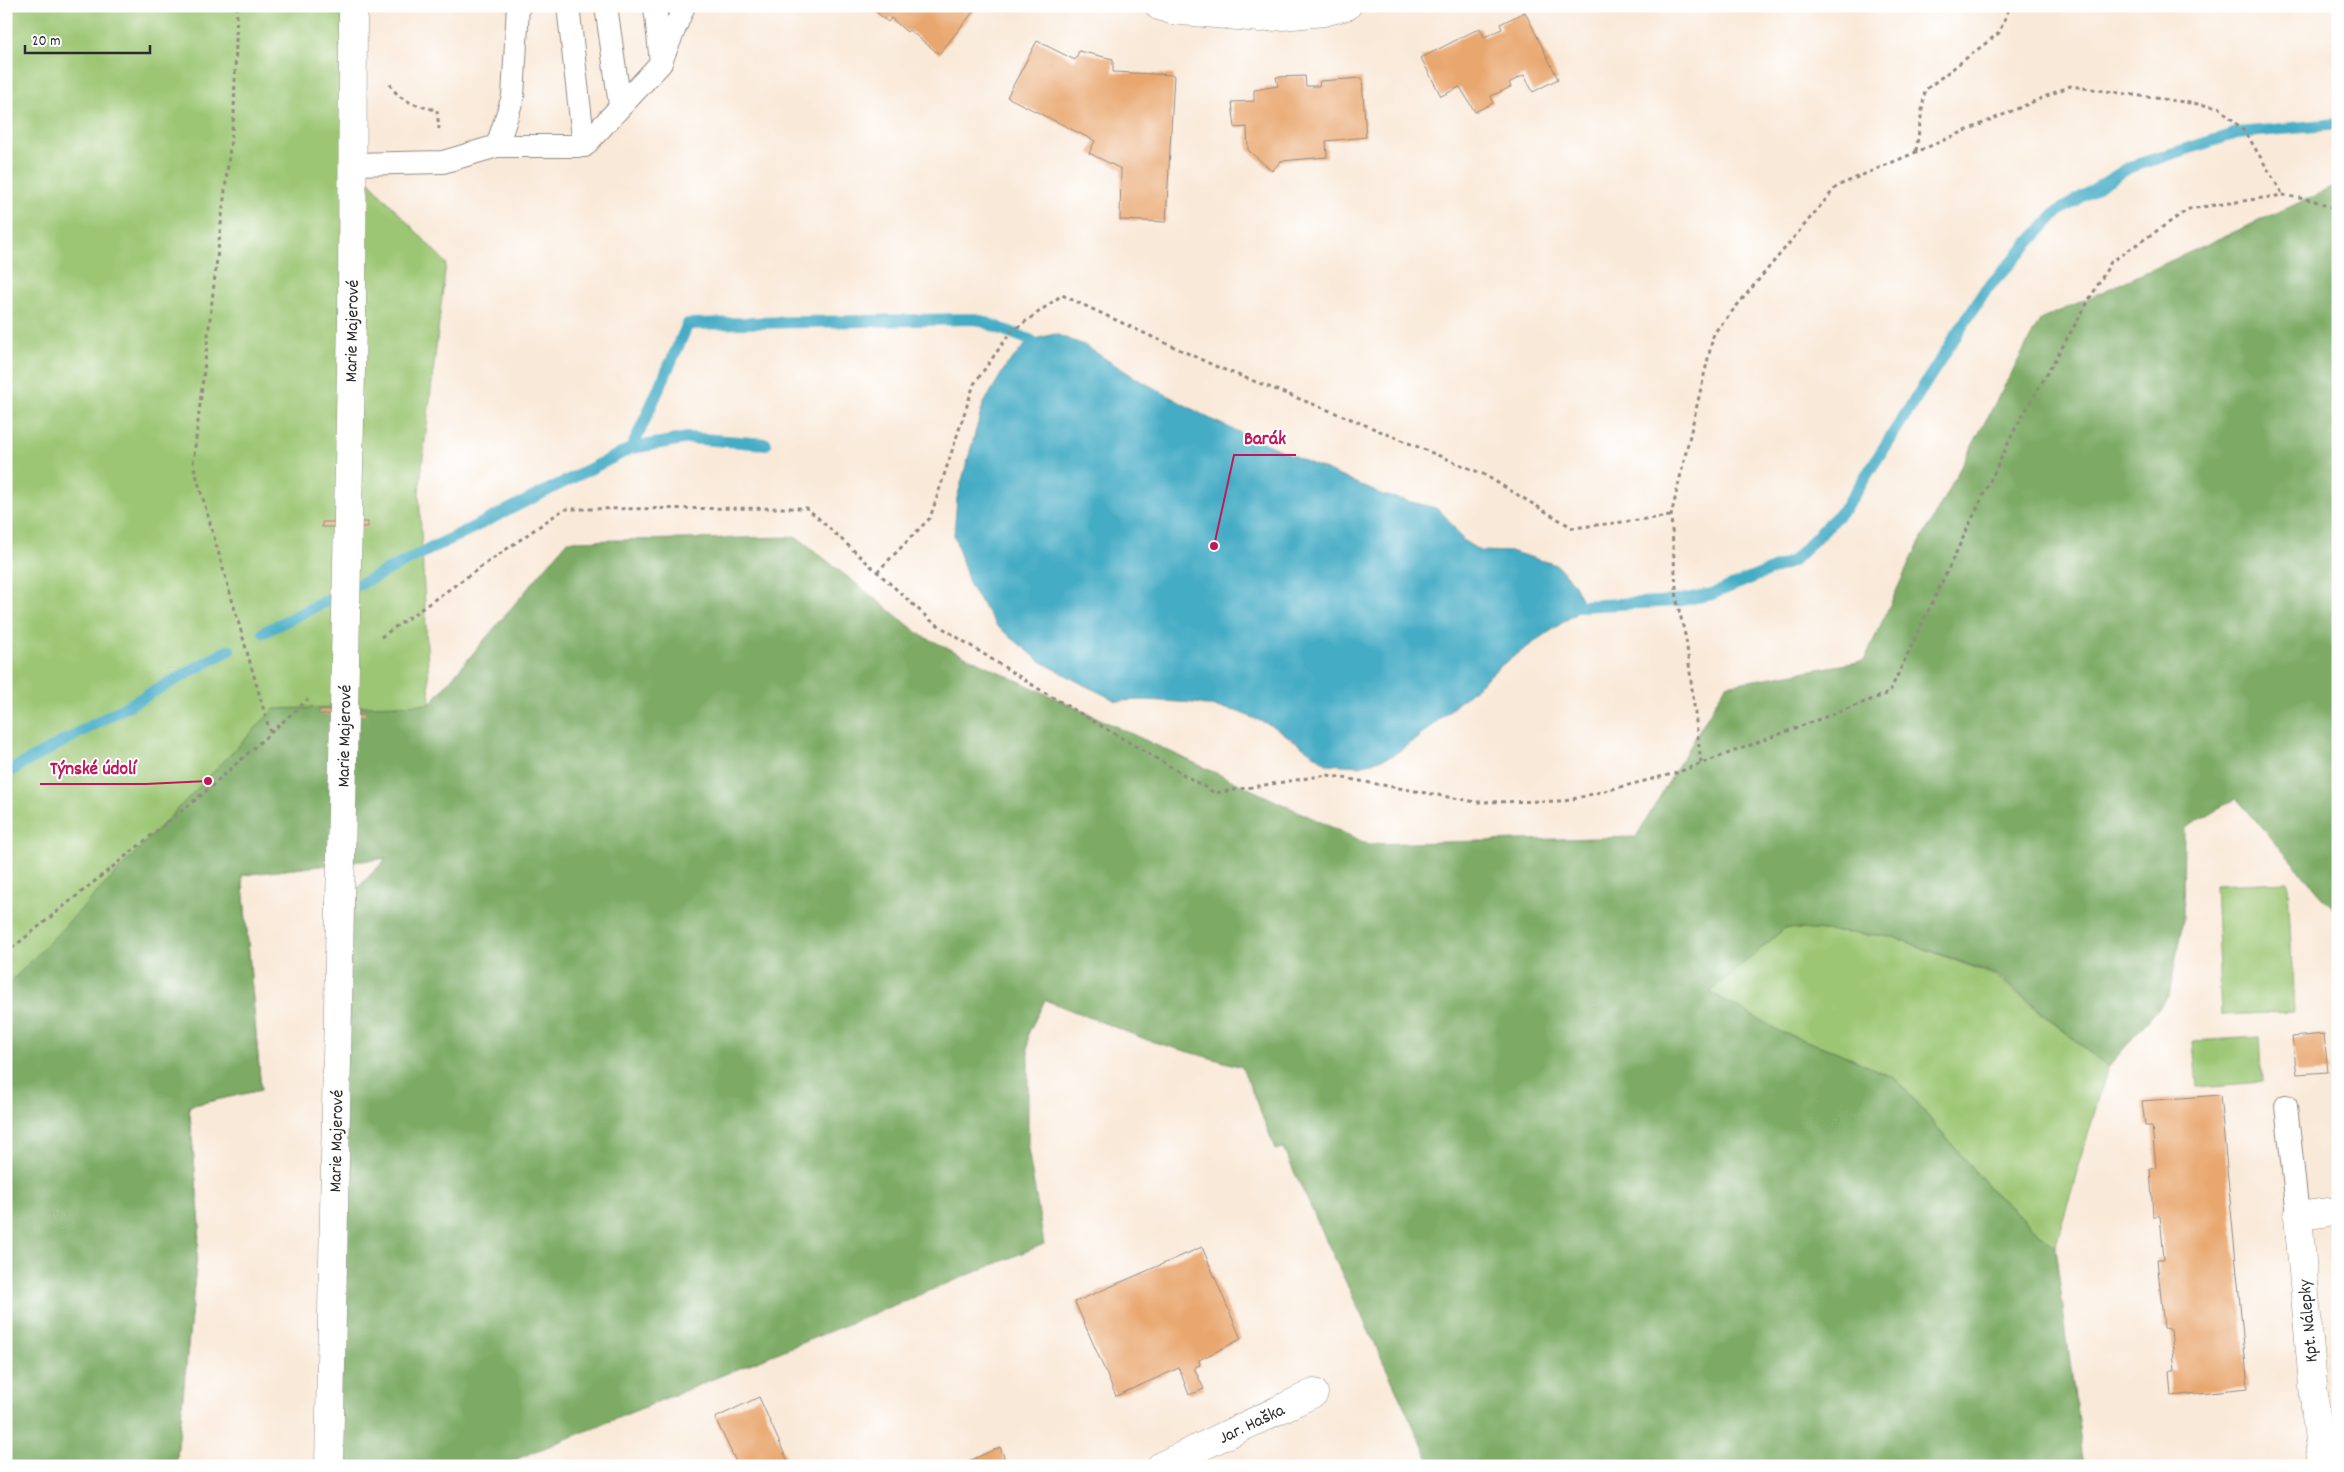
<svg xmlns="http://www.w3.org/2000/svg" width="2344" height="1472" font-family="Dekko,sans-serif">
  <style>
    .green { fill: #9cc673; stroke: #64784f }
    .forest { fill: #7dab65; stroke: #546b48 }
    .water { fill: #45acc5; stroke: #386c78 }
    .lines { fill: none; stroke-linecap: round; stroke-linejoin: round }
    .stream { stroke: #45acc5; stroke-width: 12 }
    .building { fill: #e9a770 }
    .service-casing { stroke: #928a82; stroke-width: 24 }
    .minor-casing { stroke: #928a82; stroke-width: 29 }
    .tertiary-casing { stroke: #928a82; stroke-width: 29 }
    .path { stroke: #928a82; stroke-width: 3; stroke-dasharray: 4 4; stroke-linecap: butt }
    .service { stroke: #fff; stroke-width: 22 }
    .minor { stroke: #fff; stroke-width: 28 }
    .tertiary { stroke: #fff; stroke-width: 28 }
    .tertiary-bridge-casing { stroke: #928a82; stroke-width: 29; stroke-linecap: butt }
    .tertiary-bridge { stroke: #fff; stroke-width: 28 }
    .labels { text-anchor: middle; stroke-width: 4; stroke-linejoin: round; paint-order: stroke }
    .street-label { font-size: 18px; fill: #2b2b2b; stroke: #fff }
    .leader { fill: none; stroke: #c2185b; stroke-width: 2 }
    .callout-dot { fill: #c2185b; stroke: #fff; stroke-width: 2 }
    .callout-label { font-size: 19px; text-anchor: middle; font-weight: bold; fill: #c2185b; stroke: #fff; stroke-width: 4; stroke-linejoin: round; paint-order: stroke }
  </style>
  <rect width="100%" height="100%" fill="#fff"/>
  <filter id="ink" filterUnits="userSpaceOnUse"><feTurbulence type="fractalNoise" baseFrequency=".02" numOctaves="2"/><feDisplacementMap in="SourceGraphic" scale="10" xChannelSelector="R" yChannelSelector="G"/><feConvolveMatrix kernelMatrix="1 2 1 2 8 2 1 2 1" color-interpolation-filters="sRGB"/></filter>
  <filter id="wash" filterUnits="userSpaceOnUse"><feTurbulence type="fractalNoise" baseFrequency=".0096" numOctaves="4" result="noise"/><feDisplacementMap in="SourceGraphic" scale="20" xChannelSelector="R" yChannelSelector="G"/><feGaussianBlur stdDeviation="1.12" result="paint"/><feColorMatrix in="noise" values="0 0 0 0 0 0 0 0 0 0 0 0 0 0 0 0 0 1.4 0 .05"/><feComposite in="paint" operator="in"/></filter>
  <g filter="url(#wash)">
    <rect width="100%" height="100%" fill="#f9e9d8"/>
    <!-- green -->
    <path class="green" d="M 6,6 L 353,6 L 352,164 L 446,263 L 419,492 L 430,704 L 388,858 L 242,875 L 261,1090 L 189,1106 L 200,1225 L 176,1466 L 6,1466 Z
      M 2288,882 L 2294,1012 L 2221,1015 L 2215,885 Z
      M 1785,928 L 1891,936 L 1996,976 L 2108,1067 L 2055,1247 L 1990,1189 L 1896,1079 L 1837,1052 L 1781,1032 L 1709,992 Z
      M 2259,1037 L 2262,1082 L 2197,1087 L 2193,1041 Z"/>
    <!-- forest -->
    <path class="forest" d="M 2338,185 L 2338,914 L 2236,798 L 2184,829 L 2183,920 L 2169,996 L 2108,1067 L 1997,975 L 1891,936 L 1785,928 L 1710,992 L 1781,1032 L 1837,1052 L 1896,1079 L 1990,1189 L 2055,1247 L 2084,1466 L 1432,1466 L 1283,1148 L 1276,1150 L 1242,1067 L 1150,1041 L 1045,1000 L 1028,1034 L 1028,1149 L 1044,1244 L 500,1466 L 329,1466 L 340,906 L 387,858 L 242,875 L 261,1090 L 189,1106 L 200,1225 L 176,1466 L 6,1466 L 6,987 L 274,709 L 430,704 L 568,541 L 797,537 L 922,636 L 1368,844 L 1636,837 L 1726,685 L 1864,661 L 1911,559 L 2040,320 Z"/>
    <!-- water -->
    <path class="water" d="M 1055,334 L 1084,345 L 1134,377 L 1214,421 L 1383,495 L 1436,508 L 1446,517 L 1464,541 L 1480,551 L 1513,552 L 1557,565 L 1573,583 L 1581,599 L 1575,614 L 1503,664 L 1419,737 L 1392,756 L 1360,766 L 1328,764 L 1273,726 L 1236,711 L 1195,703 L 1146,700 L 1117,701 L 1084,685 L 1040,661 L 997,626 L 970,586 L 954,535 L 957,498 L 983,405 L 1006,366 L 1030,340 Z"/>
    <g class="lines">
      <!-- stream -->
      <path class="stream" d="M 632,448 L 688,324 L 976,319 L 1030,340 L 1041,350
        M 1561,607 L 1677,601 L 1712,594 L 1793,561 L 1846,507 L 1984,292 L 2057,212 L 2130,167 L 2237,133 L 2338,124
        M 264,632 L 632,448 L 688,438 L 766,444
        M 6,773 L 229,650"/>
    </g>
    <g id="blocks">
      <!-- building -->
      <path class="building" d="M 869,6 L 978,6 L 939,54 L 909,30 L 907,32 L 891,18 L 888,22 Z
        M 1525,12 L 1558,79 L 1533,92 L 1524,75 L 1509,83 L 1511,87 L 1491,96 L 1493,103 L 1475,112 L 1460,87 L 1441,96 L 1421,58 L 1480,28 L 1484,37 L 1502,29 L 1500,24 Z
        M 1037,41 L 1075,60 L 1079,51 L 1113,59 L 1113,72 L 1174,75 L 1166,222 L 1120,220 L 1121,169 L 1089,153 L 1095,141 L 1007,97 Z
        M 1305,76 L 1306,86 L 1319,86 L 1320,81 L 1362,78 L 1366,137 L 1326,141 L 1327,157 L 1281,161 L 1272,171 L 1248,150 L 1247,127 L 1235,128 L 1232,102 L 1254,101 L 1254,90 L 1278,86 L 1276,77 Z
        M 322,522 L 368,522 L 368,527 L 322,527 Z
        M 319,710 L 365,711 L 365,715 L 319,714 Z
        M 2324,1034 L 2328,1072 L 2297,1074 L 2292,1037 Z
        M 2220,1095 L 2248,1388 L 2171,1396 L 2169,1371 L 2175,1371 L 2171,1329 L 2164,1328 L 2157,1259 L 2164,1259 L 2160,1216 L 2153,1216 L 2150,1169 L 2156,1168 L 2152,1126 L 2145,1126 L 2142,1101 Z
        M 1202,1247 L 1241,1339 L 1199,1360 L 1200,1365 L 1194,1368 L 1204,1389 L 1189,1395 L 1179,1368 L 1116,1396 L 1075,1302 Z
        M 759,1397 L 790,1466 L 738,1466 L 715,1418 Z
        M 1000,1447 L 1008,1466 L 958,1466 Z"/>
    </g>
  </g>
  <g filter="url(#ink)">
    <use href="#blocks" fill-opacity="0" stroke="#928a82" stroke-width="1"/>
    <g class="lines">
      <!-- service casing -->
      <g class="service-casing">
        <path id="service" d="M 568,6 L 584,146
          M 606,6 L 620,105
          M 662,59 L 684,6
          M 497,146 L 584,146 L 661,63 L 655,6
          M 352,164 L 443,162 L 497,146 L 513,97 L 518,6
          M 2286,1106 L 2298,1216"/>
      </g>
      <!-- minor casing -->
      <g class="minor-casing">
        <g id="minor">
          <path d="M 1159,6 L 1171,10 L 1260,18 L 1324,12 L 1347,6"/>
          <path id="s1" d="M 1161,1466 L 1314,1393"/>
          <path d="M 2322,1466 L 2315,1407 L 2298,1216 L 2338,1211"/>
        </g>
      </g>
      <!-- tertiary casing -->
      <g class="tertiary-casing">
        <g id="tertiary">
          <path d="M 352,320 L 353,6"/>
          <path id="s2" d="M 329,1466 L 340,906"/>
        </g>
      </g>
      <!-- path -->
      <path class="path" d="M 237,6 L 234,113 L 193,464 L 270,732
        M 390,84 C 399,102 418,106 437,110 L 439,129
        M 1916,151 L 1925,90 L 1999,33 L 2010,6
        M 877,572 L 930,518 L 974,384 L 1011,332 L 1062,295 L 1215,366 L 1351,419 L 1483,474 L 1573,528 L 1671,516
        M 381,637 L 564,509 L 807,508 L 930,620 L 1042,691 L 1215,793 L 1327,775 L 1476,802 L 1565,801 L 1676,773 L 1889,693 L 2014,431 L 2111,262 L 2189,209 L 2283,195 L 2315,201 L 2338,211
        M 1701,763 L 1686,639 L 1677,601 L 1671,516 L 1714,333 L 1837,186 L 2070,86 L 2219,107 L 2246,133 L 2283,195
        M 6,953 L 205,792 L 308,699"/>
      <!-- service -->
      <use href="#service" class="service"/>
      <!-- minor -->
      <use href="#minor" class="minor"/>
      <!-- tertiary -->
      <use href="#tertiary" class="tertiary"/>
      <!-- tertiary-bridge casing -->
      <g class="tertiary-bridge-casing">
        <g id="tertiary-bridge">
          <path id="s3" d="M 340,906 L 352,320"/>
        </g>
      </g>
      <!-- tertiary-bridge -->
      <use href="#tertiary-bridge" class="tertiary-bridge"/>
    </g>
  </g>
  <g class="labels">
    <!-- street labels -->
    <g class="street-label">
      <text transform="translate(351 331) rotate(-89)" y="6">Marie Majerové</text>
      <text dy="6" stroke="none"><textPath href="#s3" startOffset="170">Marie Majerové</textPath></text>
      <text dy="6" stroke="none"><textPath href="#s2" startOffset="325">Marie Majerové</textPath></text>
      <text transform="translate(2307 1321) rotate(-95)" y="6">Kpt. Nálepky</text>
      <text dy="6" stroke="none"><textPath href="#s1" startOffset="100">Jar. Haška</textPath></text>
    </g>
  </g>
  <!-- callouts -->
  <path class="leader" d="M1214 546L1234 455H1296M208 781L146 784H40"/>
  <g class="callout-dot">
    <circle cx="1214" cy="546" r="5"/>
    <circle cx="208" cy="781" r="5"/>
  </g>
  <g class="callout-label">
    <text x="1265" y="444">Barák</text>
    <text x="93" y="774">Týnské údolí</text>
  </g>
  <!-- margin -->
  <rect width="2344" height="1472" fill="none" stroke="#fff" stroke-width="25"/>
  <!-- scale -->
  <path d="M25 45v8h125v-8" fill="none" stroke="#2b2b2b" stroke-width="2.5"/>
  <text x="32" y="45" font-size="15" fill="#2b2b2b" stroke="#ffffff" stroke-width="4" paint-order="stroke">20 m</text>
</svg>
